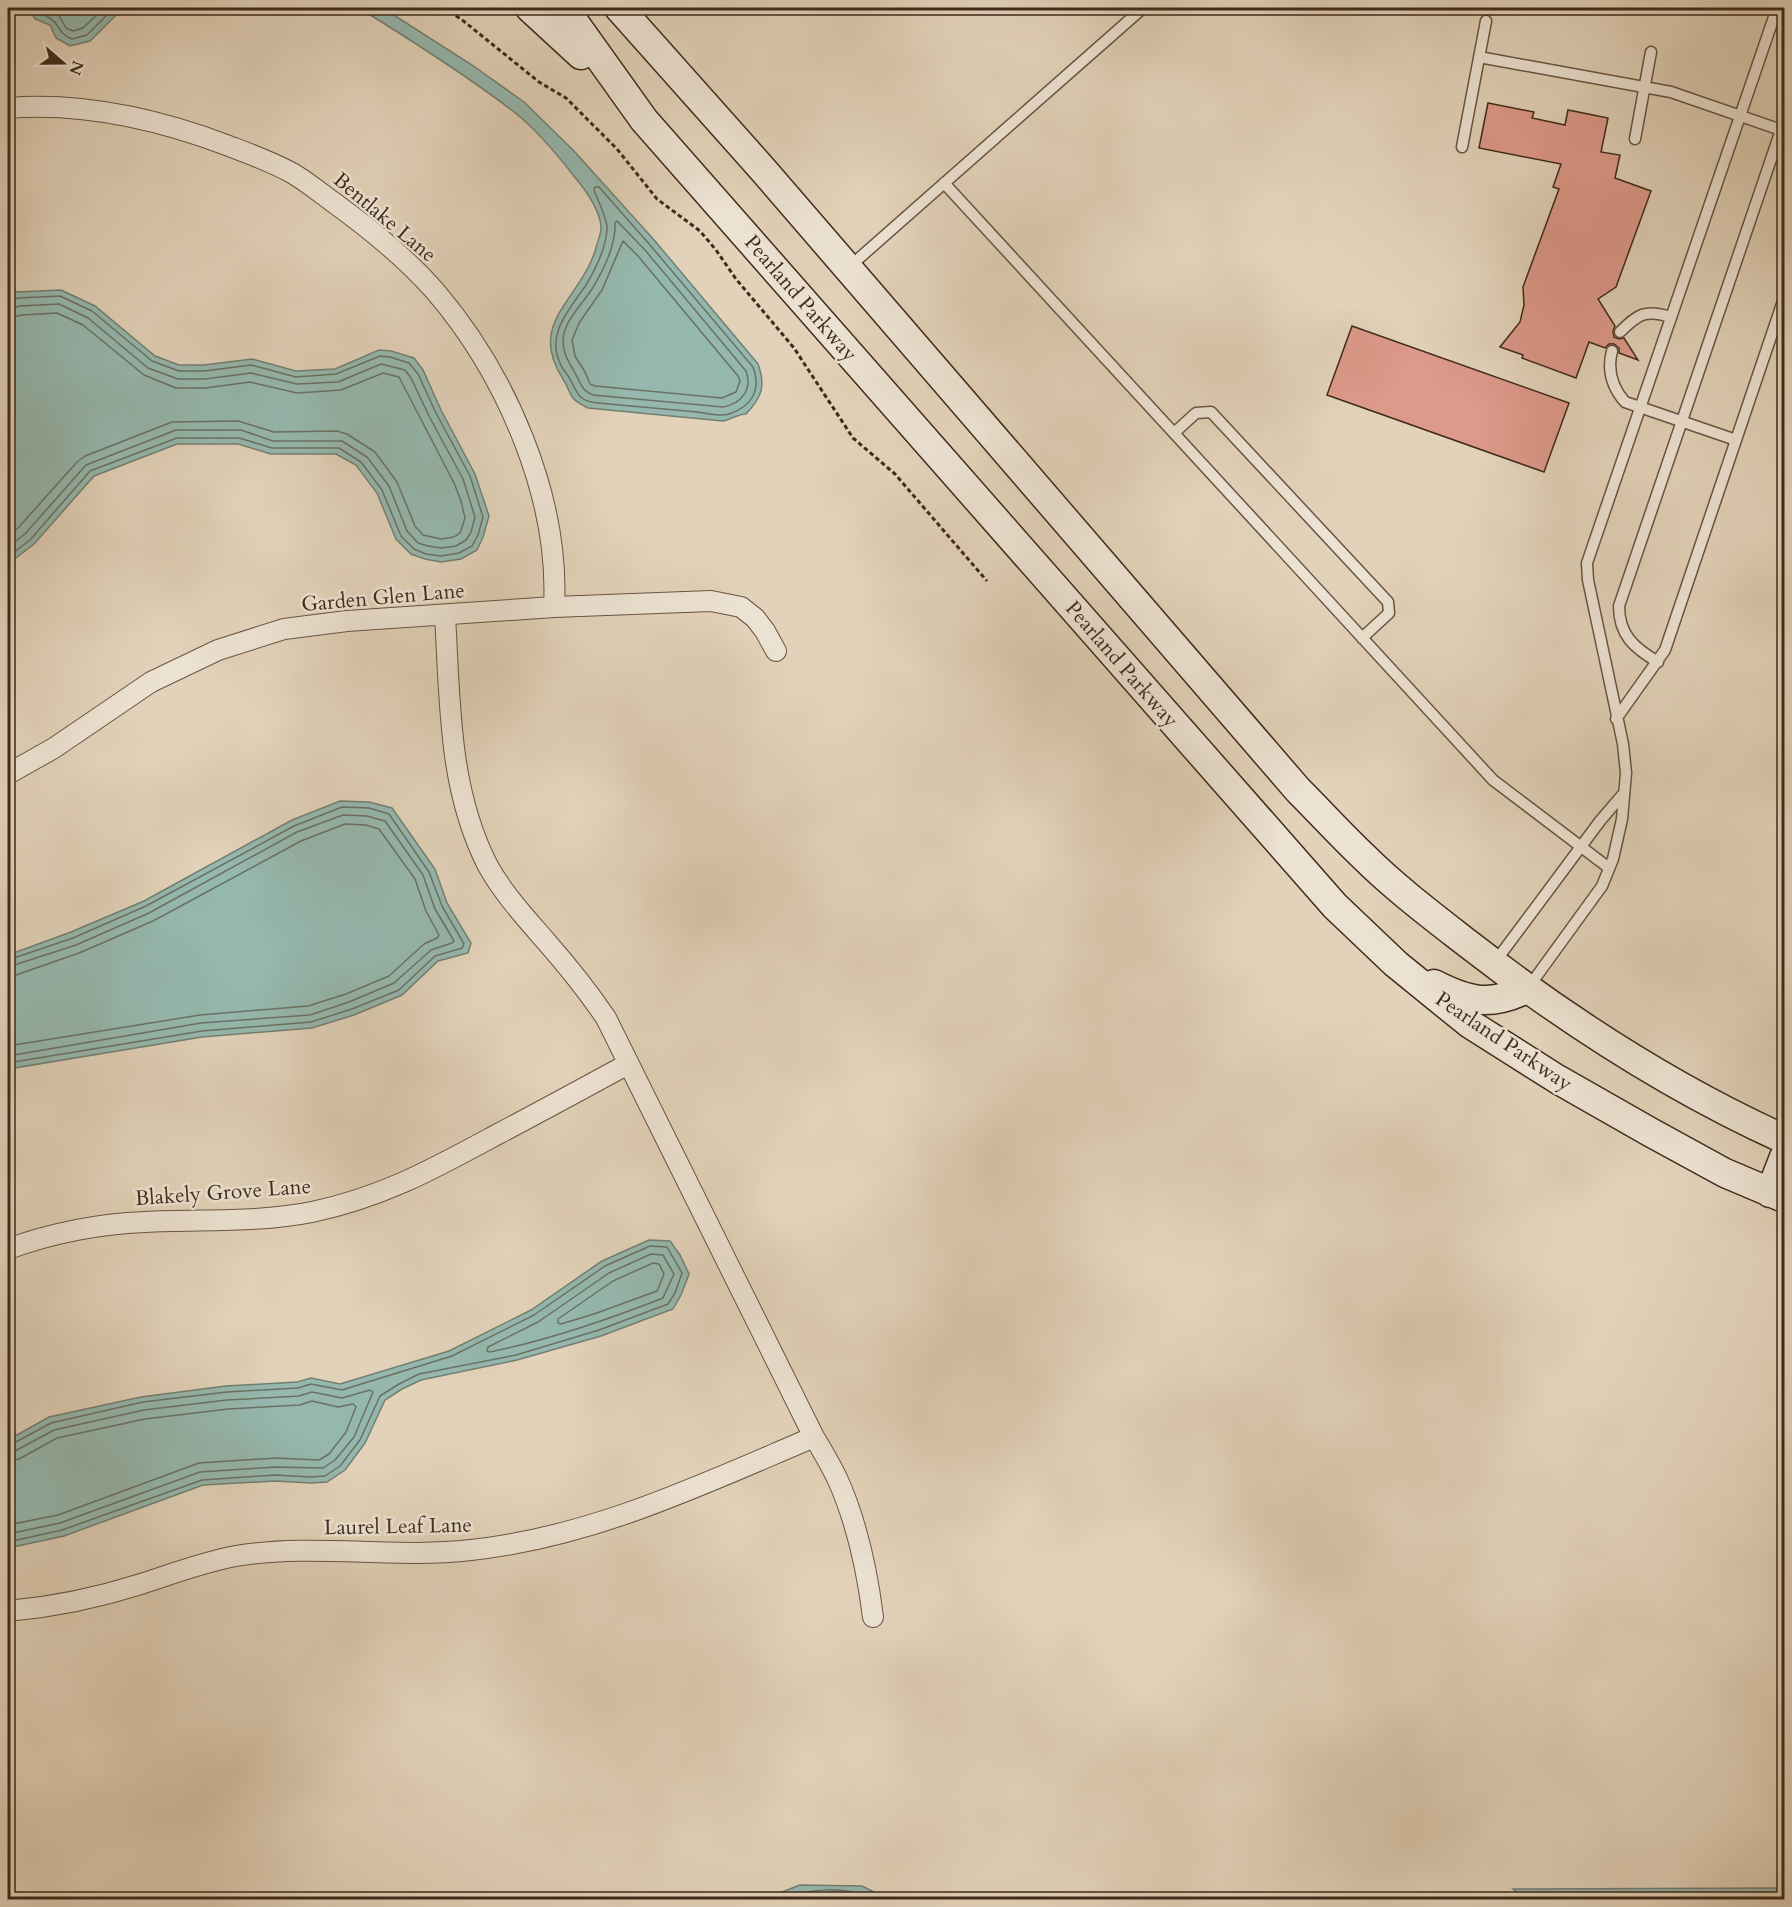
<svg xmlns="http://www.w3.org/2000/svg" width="1792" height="1907" font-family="Cardo,serif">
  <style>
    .water { fill: #95b8ae; stroke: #737f73; stroke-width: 1.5 }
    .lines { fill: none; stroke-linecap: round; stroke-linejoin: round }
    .shore { stroke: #6a7164; stroke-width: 1.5 }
    .building { fill: #dd998a; stroke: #3f2a1b; stroke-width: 1.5 }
    .lane-casing { stroke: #685442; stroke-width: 13 }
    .street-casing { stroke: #685442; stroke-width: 22 }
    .secondary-casing { stroke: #3f2a1b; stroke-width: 31 }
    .path { stroke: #3f2a1b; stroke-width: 3; stroke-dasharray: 4.5 3; stroke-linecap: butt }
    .lane { stroke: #ece2d2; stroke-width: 10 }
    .street { stroke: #ece2d2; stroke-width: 20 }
    .secondary { stroke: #ece2d2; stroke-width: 28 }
    .labels { text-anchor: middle; stroke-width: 5; stroke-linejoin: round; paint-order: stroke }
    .street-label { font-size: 21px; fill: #3f2a1b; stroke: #ece2d2 }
  </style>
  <rect width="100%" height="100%" fill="#e2d2b9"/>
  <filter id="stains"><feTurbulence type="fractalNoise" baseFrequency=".00333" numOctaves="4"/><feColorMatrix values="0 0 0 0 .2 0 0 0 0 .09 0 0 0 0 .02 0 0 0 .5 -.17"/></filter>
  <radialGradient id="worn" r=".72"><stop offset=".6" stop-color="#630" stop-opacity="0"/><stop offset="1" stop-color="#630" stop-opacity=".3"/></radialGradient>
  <!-- water -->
  <path class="water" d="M 29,8 L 123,8 L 90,41 L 70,46 L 56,38 L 50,25 L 35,19 Z
    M 359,8 L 382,8 L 386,10 L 472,65 L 524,102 L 574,151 L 655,241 L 758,364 C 766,386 762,397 746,414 C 738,414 732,419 723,421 L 588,408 C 566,397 574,396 563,379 C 526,322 581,300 596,248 C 597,242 602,233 601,226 C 599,208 585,189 573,175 C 556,153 536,129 514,112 C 465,74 411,40 359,8 Z
    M 61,290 L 95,306 L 155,356 L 179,365 L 204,365 L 252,359 L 296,371 L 335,369 L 379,350 L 391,351 L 414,358 L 423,370 L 441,410 L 475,474 L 489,516 L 483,537 L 477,550 L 461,559 L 441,562 L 425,559 L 411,554 L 396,539 L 377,493 L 356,465 L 336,454 L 271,454 L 238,444 L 177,444 L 94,476 L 34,544 L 8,564 L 8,296 L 16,292 Z
    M 340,801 L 369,802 L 392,808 L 435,869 L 447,903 L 471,943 L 468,953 L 438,961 L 402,995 L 354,1015 L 312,1028 L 202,1037 L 8,1069 L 8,955 L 71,932 L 144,901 L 292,820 Z
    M 649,1240 L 670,1241 L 680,1255 L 689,1274 L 681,1295 L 673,1309 L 601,1336 L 517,1360 L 421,1380 L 402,1389 L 385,1400 L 365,1443 L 345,1470 L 327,1482 L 311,1483 L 275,1481 L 203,1485 L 64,1536 L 8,1548 L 8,1440 L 49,1417 L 141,1397 L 226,1386 L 297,1382 L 311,1378 L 340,1384 L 449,1351 L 531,1310 L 602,1261 Z
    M 800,1885 L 862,1886 L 888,1899 L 764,1899 Z
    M 1784,1888 L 1784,1900 L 1526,1900 L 1513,1889 Z"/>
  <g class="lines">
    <!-- shore -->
    <path class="shore" d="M 36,8 C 40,15 45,14 51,19 C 61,25 56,32 72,39 L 87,35 L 114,8
      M 45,8 L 58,14 L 66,28 L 73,31 L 83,28 L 104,8
      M 595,187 L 599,187 L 650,245 L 753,367 C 762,390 751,407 729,414 C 720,417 706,413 697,412 C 664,409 631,406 598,403 C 578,401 578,394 570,379 C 567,373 562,369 560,363 C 546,333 570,309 586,285 C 595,270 606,247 607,229 C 608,220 597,199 594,190 Z
      M 617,221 L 645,250 L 746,371 C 753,389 741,404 723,407 L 593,395 C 581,390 582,385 576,375 C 570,363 563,355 563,341 C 563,322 583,303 592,289 C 603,271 616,244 615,223 Z
      M 623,241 L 638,256 L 738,376 L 740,381 L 736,392 L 722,398 L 595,386 L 590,384 L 585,372 L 575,356 L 572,340 L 579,323 L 602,290 Z
      M 8,301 L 18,298 L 60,296 L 92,311 L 152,361 L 179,371 L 204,371 L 251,365 L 296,377 L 336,374 L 380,356 L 390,357 L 409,363 L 418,374 L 436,413 L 470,476 L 483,517 L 478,535 L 472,546 L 459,553 L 441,556 L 426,554 L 414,549 L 401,536 L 382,490 L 361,462 L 339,448 L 272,448 L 239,438 L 177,438 L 90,471 L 30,540 L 8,557
      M 8,309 L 20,306 L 59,304 L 88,318 L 148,368 L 178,379 L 205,379 L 251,373 L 297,384 L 338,382 L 381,364 L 405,370 L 411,378 L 429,416 L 463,479 L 475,517 L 471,532 L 466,540 L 456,546 L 441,548 L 428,546 L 418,543 L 407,531 L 389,486 L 367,457 L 342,441 L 273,441 L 241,430 L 176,430 L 86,465 L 25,534 L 8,547
      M 8,318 L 22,315 L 57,313 L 83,325 L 144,375 L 176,388 L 205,388 L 250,382 L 297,393 L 341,390 L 383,373 L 399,377 L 454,483 L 461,501 L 465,518 L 460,533 L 454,537 L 441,539 L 423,535 L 415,526 L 397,482 L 375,452 L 347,434 L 337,431 L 274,432 L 238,421 L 172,422 L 85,456 L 77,462 L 18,528 L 8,536
      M 8,960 L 73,938 L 146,906 L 294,826 L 342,807 L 369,808 L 389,814 L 429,872 L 442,906 L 464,944 L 462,948 L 435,956 L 399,990 L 352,1009 L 311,1022 L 202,1031 L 8,1063
      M 8,967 L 76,945 L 149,913 L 297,832 L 343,815 L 367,816 L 385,821 L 423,875 L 435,909 L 454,941 L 452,943 L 431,950 L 394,983 L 349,1002 L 310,1015 L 201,1023 L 8,1056
      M 8,976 L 16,975 L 79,953 L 153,921 L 301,841 L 345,824 L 366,825 L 379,829 L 415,879 L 426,911 L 439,935 L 437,938 L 424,944 L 389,976 L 346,994 L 308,1006 L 200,1015 L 8,1046
      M 651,1254 L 663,1255 L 674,1274 L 663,1298 C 607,1320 549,1340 490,1352 L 487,1351 L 488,1347 L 538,1322 L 609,1273 Z
      M 653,1263 L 659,1264 L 664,1274 L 657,1291 L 594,1314 L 561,1324 L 558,1323 L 558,1319 L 613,1281 Z
      M 8,1444 L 12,1444 L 51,1423 L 143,1402 L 227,1392 L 298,1388 L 311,1384 L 342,1390 L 452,1356 L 534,1315 L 605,1266 L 650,1246 L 667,1247 L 682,1273 L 675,1293 L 668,1304 L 599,1330 L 516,1355 L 419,1374 L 399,1384 L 380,1396 L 360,1440 L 340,1466 L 325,1476 L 311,1477 L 275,1475 L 202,1480 L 62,1530 L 8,1542
      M 8,1452 L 15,1451 L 54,1430 L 144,1410 L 227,1400 L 299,1396 L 312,1392 L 342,1398 L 370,1390 L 373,1392 L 354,1437 L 335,1460 L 323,1468 L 275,1467 L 200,1472 L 60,1523 L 8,1534
      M 8,1461 L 19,1459 L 57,1438 L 145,1419 L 228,1409 L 300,1405 L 312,1401 L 338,1407 L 353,1404 L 356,1407 L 346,1432 L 329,1454 L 319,1460 L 276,1458 L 199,1463 L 58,1515 L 8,1525
      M 780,1900 C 809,1888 847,1885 875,1900
      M 1529,1900 L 1532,1895 L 1784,1894"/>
  </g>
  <!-- building -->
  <path class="building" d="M 1488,103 L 1534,112 L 1532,118 L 1565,125 L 1568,110 L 1608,118 L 1601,152 L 1620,155 L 1615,178 L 1651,191 L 1616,287 L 1598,299 L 1615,326 L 1613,331 L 1614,337 L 1619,339 L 1624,338 L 1638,360 L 1619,353 L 1619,348 L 1614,344 L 1609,344 L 1605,348 L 1589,342 L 1576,378 L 1522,358 L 1523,355 L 1500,347 L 1520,322 L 1524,305 L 1523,287 L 1559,189 L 1553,187 L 1561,164 L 1479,148 Z
    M 1352,326 L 1569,403 L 1544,472 L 1327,395 Z"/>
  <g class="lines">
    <!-- lane casing -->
    <g class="lane-casing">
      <path id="lane" d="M 1479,57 L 1671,92 L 1784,131
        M 1635,139 L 1651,52
        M 1462,147 L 1486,21
        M 944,183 L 1493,780 L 1609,868
        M 848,268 L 1143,8
        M 1620,332 C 1638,314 1645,309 1671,317
        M 1612,351 C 1607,370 1612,387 1625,402 L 1736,440
        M 1174,433 L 1196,413 L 1211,412 L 1388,602 L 1389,613 L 1362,638
        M 1658,662 C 1634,648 1619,635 1619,606 L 1784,121
        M 1616,719 L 1665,650 L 1784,298
        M 1495,962 L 1600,821 L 1624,793
        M 1528,988 L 1602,886 L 1613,859 L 1622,819 L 1626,773 L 1623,744 L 1588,580 L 1587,563 L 1777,8"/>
    </g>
    <!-- street casing -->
    <g class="street-casing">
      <path id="street" d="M 8,108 C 84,102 158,119 229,146 C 250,154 272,162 292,173 C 306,181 319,192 333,202 C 369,228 405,257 435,291 C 506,374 560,497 554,607
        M 445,615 C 450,699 448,789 488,866 C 503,893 524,916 544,939 C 566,964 587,990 606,1018 L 814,1437 C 822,1450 830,1464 837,1478 C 857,1522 867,1569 873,1617
        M 8,774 L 54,748 L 151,682 L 218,650 L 284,629 L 347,621 L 554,607 L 711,601 L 741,607 L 755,618 L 765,631 L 776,651
        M 8,1249 C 52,1233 97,1224 145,1222 C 200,1219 257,1223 312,1212 C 383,1197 433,1169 496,1135 C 540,1112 584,1088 628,1064
        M 8,1611 C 53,1607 97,1598 141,1584 C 172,1574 203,1562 236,1556 C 314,1543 393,1559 471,1550 C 593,1537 703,1484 814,1437"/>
    </g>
    <!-- secondary casing -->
    <g class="secondary-casing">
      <path id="secondary" d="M 530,8 L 581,55
        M 564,8 L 644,120 L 1335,906 L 1396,964 L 1470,1024 L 1557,1079 L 1650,1132 L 1725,1173 L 1784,1198
        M 619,8 L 765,172 L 1298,790 C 1319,811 1340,834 1362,855 C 1394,887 1431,915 1467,943 C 1565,1019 1671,1088 1784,1139
        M 1434,984 C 1469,1002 1492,1007 1528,988
        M 1770,1193 L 1784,1157"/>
    </g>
    <!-- path -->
    <path class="path" d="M 443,8 L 461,19 L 539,82 L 566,98 L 617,149 L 657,199 L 700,231 L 716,250 L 736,279 L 794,348 L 853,438 L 895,474 L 987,581"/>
    <!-- lane -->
    <use href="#lane" class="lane"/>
    <!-- street -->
    <use href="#street" class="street"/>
    <!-- secondary -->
    <use href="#secondary" class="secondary"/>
  </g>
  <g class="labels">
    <!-- street labels -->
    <g class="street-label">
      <text transform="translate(385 217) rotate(40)" y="7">Bentlake Lane</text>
      <text transform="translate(801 298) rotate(49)" y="7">Pearland Parkway</text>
      <text transform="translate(383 597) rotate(-5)" y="7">Garden Glen Lane</text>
      <text transform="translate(1122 664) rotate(49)" y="7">Pearland Parkway</text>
      <text transform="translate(1504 1041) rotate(34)" y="7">Pearland Parkway</text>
      <text transform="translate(223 1192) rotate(-4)" y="7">Blakely Grove Lane</text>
      <text transform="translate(398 1526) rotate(-1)" y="7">Laurel Leaf Lane</text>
    </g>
  </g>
  <!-- margin -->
  <rect width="1792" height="1907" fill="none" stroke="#e2d2b9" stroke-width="30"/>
  <rect x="9" y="9" width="1774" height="1889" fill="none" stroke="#3f2a1b" stroke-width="3"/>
  <rect x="15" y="15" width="1762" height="1877" fill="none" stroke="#3f2a1b" stroke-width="1.5"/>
  <!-- north arrow -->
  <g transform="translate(63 63) rotate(110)" stroke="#ece2d2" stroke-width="4.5" paint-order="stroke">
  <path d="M0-4.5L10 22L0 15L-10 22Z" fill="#3f2a1b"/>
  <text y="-9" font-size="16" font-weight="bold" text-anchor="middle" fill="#3f2a1b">N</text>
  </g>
  <rect width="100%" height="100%" filter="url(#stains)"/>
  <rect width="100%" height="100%" fill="url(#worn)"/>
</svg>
